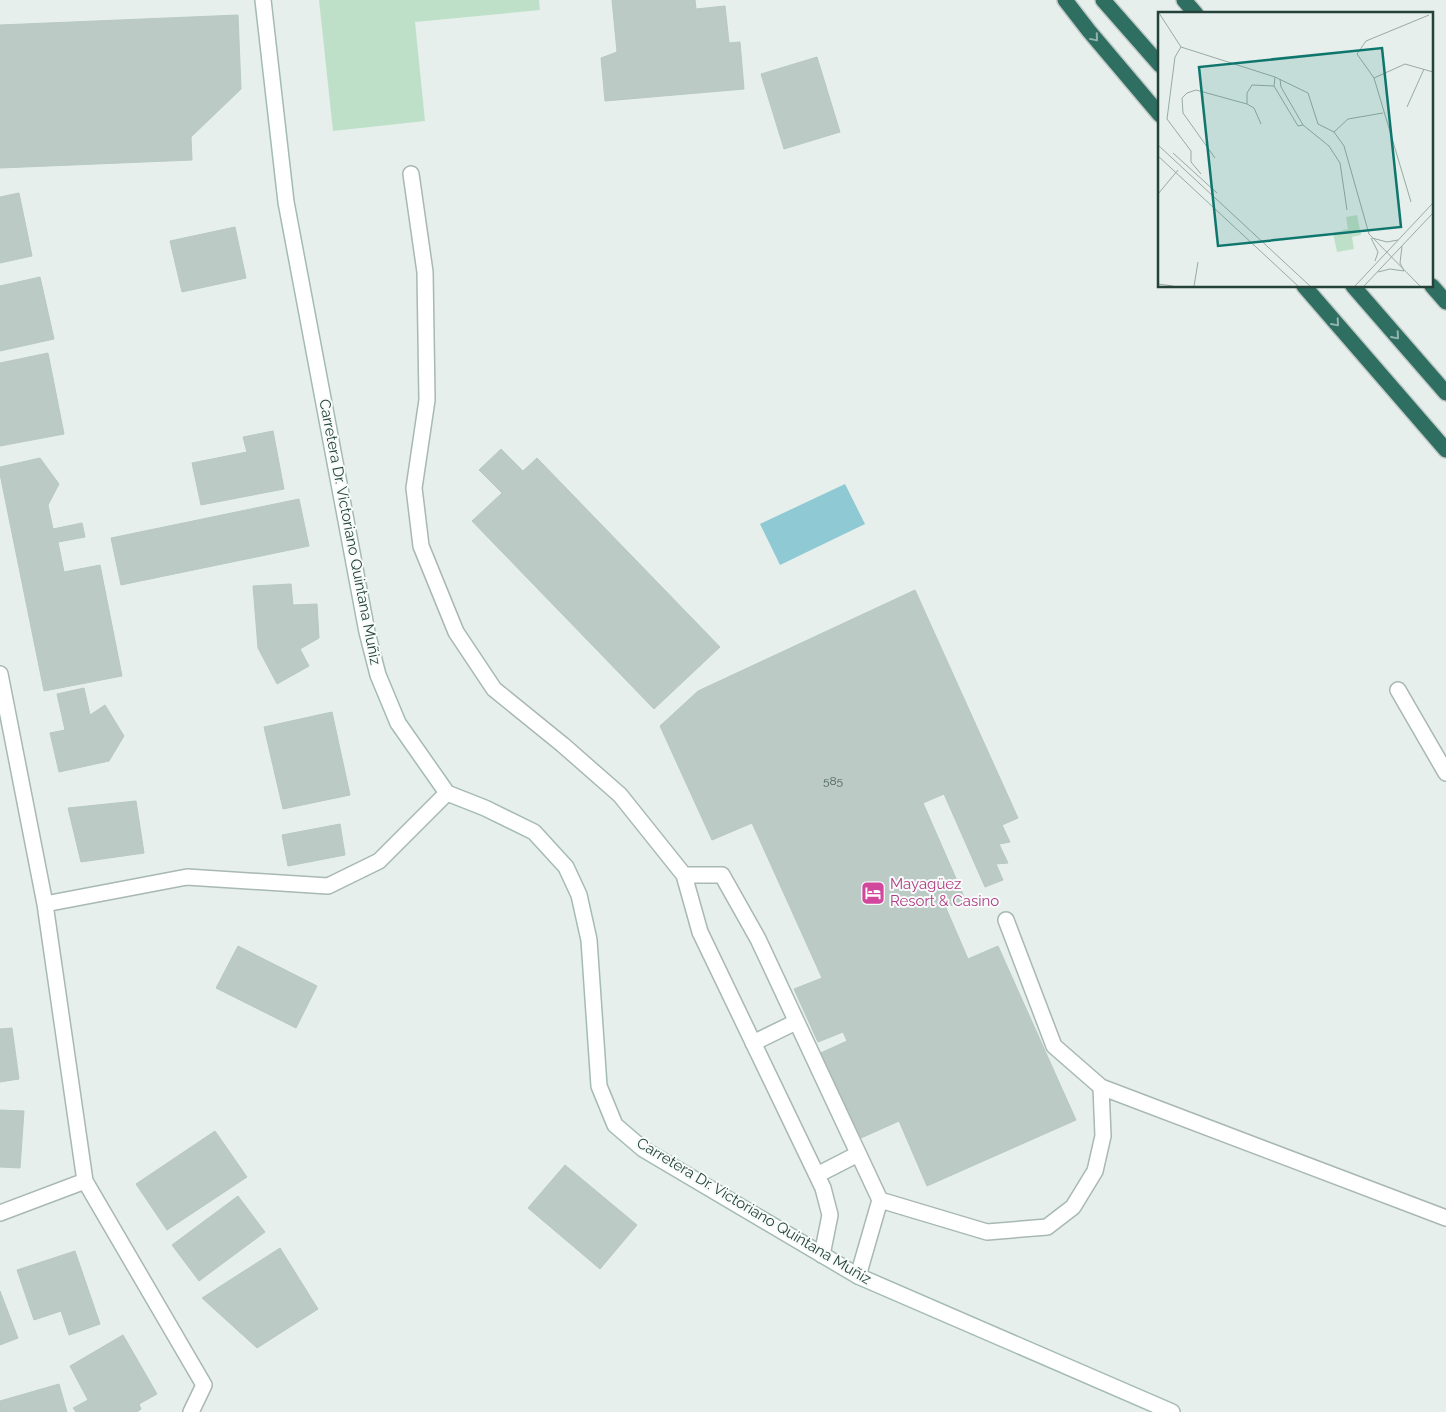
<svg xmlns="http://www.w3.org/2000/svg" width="1446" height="1412" font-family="Raleway,sans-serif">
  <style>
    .green { fill: #bfe0c8 }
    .water { fill: #8ec9d4 }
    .building { fill: #bbcac4; stroke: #b8c9c2 }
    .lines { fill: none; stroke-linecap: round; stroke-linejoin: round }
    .lane-casing { stroke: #a8b8b2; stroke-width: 18 }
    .street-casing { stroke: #a8b8b2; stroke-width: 18 }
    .secondary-casing { stroke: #a4bbb3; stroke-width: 18 }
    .highway-casing { stroke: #c2cac8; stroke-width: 18 }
    .lane { stroke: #fff; stroke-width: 15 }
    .street { stroke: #fff; stroke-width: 15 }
    .secondary { stroke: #fff; stroke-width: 15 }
    .highway { stroke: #2f6f62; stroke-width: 15 }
    .oneway { stroke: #93b5ae }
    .labels { text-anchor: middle; stroke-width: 4; stroke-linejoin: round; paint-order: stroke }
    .number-label { font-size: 12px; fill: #4a645c }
    .street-label { font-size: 15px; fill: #24423a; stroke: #f7fbf9 }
    .hotel-label { font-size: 15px; fill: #b23c85; stroke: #f7fbf9; text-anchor: start }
    .inset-road { fill: none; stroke: #98aaa4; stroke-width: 1 }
    .view { fill: #0f766e; fill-opacity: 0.15; stroke: #0f766e; stroke-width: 2.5 }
    .inset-edge { fill: none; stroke: #24423a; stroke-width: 2.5 }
  </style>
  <rect width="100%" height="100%" fill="#e6efeb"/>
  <!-- green -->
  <path class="green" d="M 319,0 L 539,0 L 540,10 L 415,22 L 425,121 L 333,131 Z"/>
  <!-- water -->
  <path class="water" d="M 845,484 L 865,524 L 780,565 L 760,524 Z"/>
  <!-- building -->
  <path class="building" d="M 612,0 L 695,0 L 696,9 L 725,6 L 729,43 L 740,42 L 744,89 L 605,101 L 601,58 L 617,52 Z
    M 238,15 L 241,89 L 191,137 L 192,160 L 0,168 L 0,25 Z
    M 817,57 L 840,132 L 784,149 L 761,74 Z
    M 19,193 L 32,256 L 0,263 L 0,197 Z
    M 235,227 L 246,278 L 182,292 L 170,241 Z
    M 40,277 L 54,339 L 0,351 L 0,286 Z
    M 48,353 L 64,434 L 0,446 L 0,363 Z
    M 273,431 L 284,489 L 201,505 L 192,463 L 247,452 L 243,437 Z
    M 501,449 L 523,471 L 537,458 L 720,647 L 654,709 L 472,521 L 502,493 L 479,470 Z
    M 40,458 L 59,484 L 48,505 L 53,529 L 82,523 L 85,537 L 58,542 L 64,572 L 100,565 L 122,676 L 44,691 L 0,474 L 0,467 Z
    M 299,499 L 309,546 L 121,585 L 111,538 Z
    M 291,584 L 293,605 L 317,604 L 319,638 L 300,649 L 309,666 L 277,684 L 258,648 L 253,586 Z
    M 915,590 L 1018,818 L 1002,825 L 1010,842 L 999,844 L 1008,863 L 996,864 L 1003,880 L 985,887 L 944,794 L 923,803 L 965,899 L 946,908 L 968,959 L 998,946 L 1076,1120 L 927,1186 L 899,1121 L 852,1142 L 814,1056 L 847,1041 L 843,1032 L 818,1042 L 794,989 L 822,978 L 752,823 L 712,840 L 660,726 L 698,691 Z
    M 84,688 L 90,715 L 105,705 L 124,736 L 109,761 L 59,772 L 50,733 L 65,730 L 57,694 Z
    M 332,712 L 350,795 L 283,809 L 264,727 Z
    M 136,801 L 144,853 L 81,862 L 68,808 Z
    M 340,824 L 345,855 L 288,866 L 282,835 Z
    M 238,946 L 317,986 L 296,1028 L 216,988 Z
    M 12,1028 L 19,1079 L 0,1082 L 0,1029 Z
    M 0,1110 L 24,1111 L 20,1168 L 0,1167 Z
    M 215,1131 L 247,1177 L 167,1230 L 136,1184 Z
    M 565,1165 L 637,1225 L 600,1269 L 528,1208 Z
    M 238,1196 L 265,1232 L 199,1281 L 172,1245 Z
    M 280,1248 L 318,1309 L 257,1348 L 202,1298 Z
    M 75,1251 L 100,1324 L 69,1335 L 61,1311 L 34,1320 L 17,1270 Z
    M 0,1291 L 18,1338 L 0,1345 Z
    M 123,1335 L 157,1394 L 139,1404 L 141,1409 L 137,1412 L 76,1412 L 73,1408 L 88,1400 L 70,1366 Z
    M 59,1384 L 67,1412 L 0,1412 L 0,1401 Z"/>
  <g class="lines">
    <!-- lane casing -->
    <g class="lane-casing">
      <path id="lane" d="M 411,174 L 425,272 L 427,400 L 414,488 L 421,546 L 456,632 L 494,689 L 563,745 L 620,795 L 684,875 L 700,932 L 823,1188 L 830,1215 L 822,1255
        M 1398,690 L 1446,773
        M 684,875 L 722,875 L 758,939 L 880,1200 L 858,1276
        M 1006,920 L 1054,1046 L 1101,1087 L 1446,1218
        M 753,1043 L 796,1022
        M 817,1175 L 858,1154
        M 880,1200 L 987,1232 L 1047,1227 L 1073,1207 L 1095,1171 L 1103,1136 L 1101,1087"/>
    </g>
    <!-- street casing -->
    <g class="street-casing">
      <path id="street" d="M 0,674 L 45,904 L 85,1181 L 204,1385 L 191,1412
        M 45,904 L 187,877 L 328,886 L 379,861 L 447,793
        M 0,1213 L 85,1181"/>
    </g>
    <!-- secondary casing -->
    <g class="secondary-casing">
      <path id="secondary" d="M 263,0 L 286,202 L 367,632 L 378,675 L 398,723 L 447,793 L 485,808 L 534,832 L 566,867 L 579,895 L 589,940 L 599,1086 L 615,1125 L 643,1149 L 858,1276 L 1172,1412"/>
    </g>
    <!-- highway casing -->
    <g class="highway-casing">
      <path id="highway" d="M 1065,0 L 1089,31 L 1160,115
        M 1103,0 L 1160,65
        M 1184,0 L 1196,14
        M 1304,286 L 1446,450
        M 1353,286 L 1446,393
        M 1432,286 L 1446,302"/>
    </g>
    <!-- lane -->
    <use href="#lane" class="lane"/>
    <!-- street -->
    <use href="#street" class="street"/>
    <!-- secondary -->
    <use href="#secondary" class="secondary"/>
    <!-- highway -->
    <use href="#highway" class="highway"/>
  </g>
  <!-- one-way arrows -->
  <defs><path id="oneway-chevron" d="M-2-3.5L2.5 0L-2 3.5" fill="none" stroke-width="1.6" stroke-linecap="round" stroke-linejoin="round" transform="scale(1.25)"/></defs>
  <g class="oneway">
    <use href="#oneway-chevron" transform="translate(1095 38) rotate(50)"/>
    <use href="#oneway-chevron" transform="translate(1336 323) rotate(49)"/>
    <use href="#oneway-chevron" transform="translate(1396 336) rotate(49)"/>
  </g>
  <!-- icons -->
  <defs>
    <g id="hotel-square" transform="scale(1.25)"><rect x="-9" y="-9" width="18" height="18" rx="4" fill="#d1479c" stroke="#f7fbf9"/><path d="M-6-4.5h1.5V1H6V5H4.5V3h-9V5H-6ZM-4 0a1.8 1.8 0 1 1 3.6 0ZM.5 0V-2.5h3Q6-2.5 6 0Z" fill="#fff"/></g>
  </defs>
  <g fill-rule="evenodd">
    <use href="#hotel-square" x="873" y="893"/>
  </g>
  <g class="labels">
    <!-- number labels -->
    <g class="number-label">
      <text x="833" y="785">585</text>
    </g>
    <!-- street labels -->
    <g class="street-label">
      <text transform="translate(350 532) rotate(79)" y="5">Carretera Dr. Victoriano Quintana Muñiz</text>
      <text transform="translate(754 1211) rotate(31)" y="5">Carretera Dr. Victoriano Quintana Muñiz</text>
    </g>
    <!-- hotel labels -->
    <g class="hotel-label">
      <text x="890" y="889">Mayagüez<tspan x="890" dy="17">Resort &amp; Casino</tspan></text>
    </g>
  </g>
  <!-- overview -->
  <g transform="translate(1158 12)">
    <rect width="275" height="275" fill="#e6efeb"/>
    <path d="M 199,203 L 203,223 L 194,225 L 196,237 L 179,240 L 175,221 L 190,217 L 188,205 Z" fill="#bfe0c8"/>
    <path class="inset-road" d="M 1,1 L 23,35 L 117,65 L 150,81 L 160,112 L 176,120 L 186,134 L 211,222 L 262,274M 23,35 L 17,45 L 9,107 L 33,139M 117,65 L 116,74 L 140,114 L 145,113M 216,66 L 247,52 L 275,60M 122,67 L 123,75 L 145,113 L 171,134 L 182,151 L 189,198M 89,92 L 89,81 L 94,73 L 116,74M 249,95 L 266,57M 176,120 L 190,107 L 225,101M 0,133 L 152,274M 33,139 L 33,150 L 43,162M 15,141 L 59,181M 0,144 L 140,274M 57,146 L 25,101 L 24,86 L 29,81 L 38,78 L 89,92 L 96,96 L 103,112M 0,182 L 20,158M 253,190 L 216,66 L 199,42 L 208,29 L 271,3M 213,226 L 220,240 L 217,249M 214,226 L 229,230 L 240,228M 244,234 L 242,251 L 246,259M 220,260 L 232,257 L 246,259M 0,272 L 15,274M 36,274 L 40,250M 197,274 L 275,191M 206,274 L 275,201"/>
    <path class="view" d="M 224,36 L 243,215 L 60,234 L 41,55 Z"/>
    <rect width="275" height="275" class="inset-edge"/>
  </g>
</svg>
